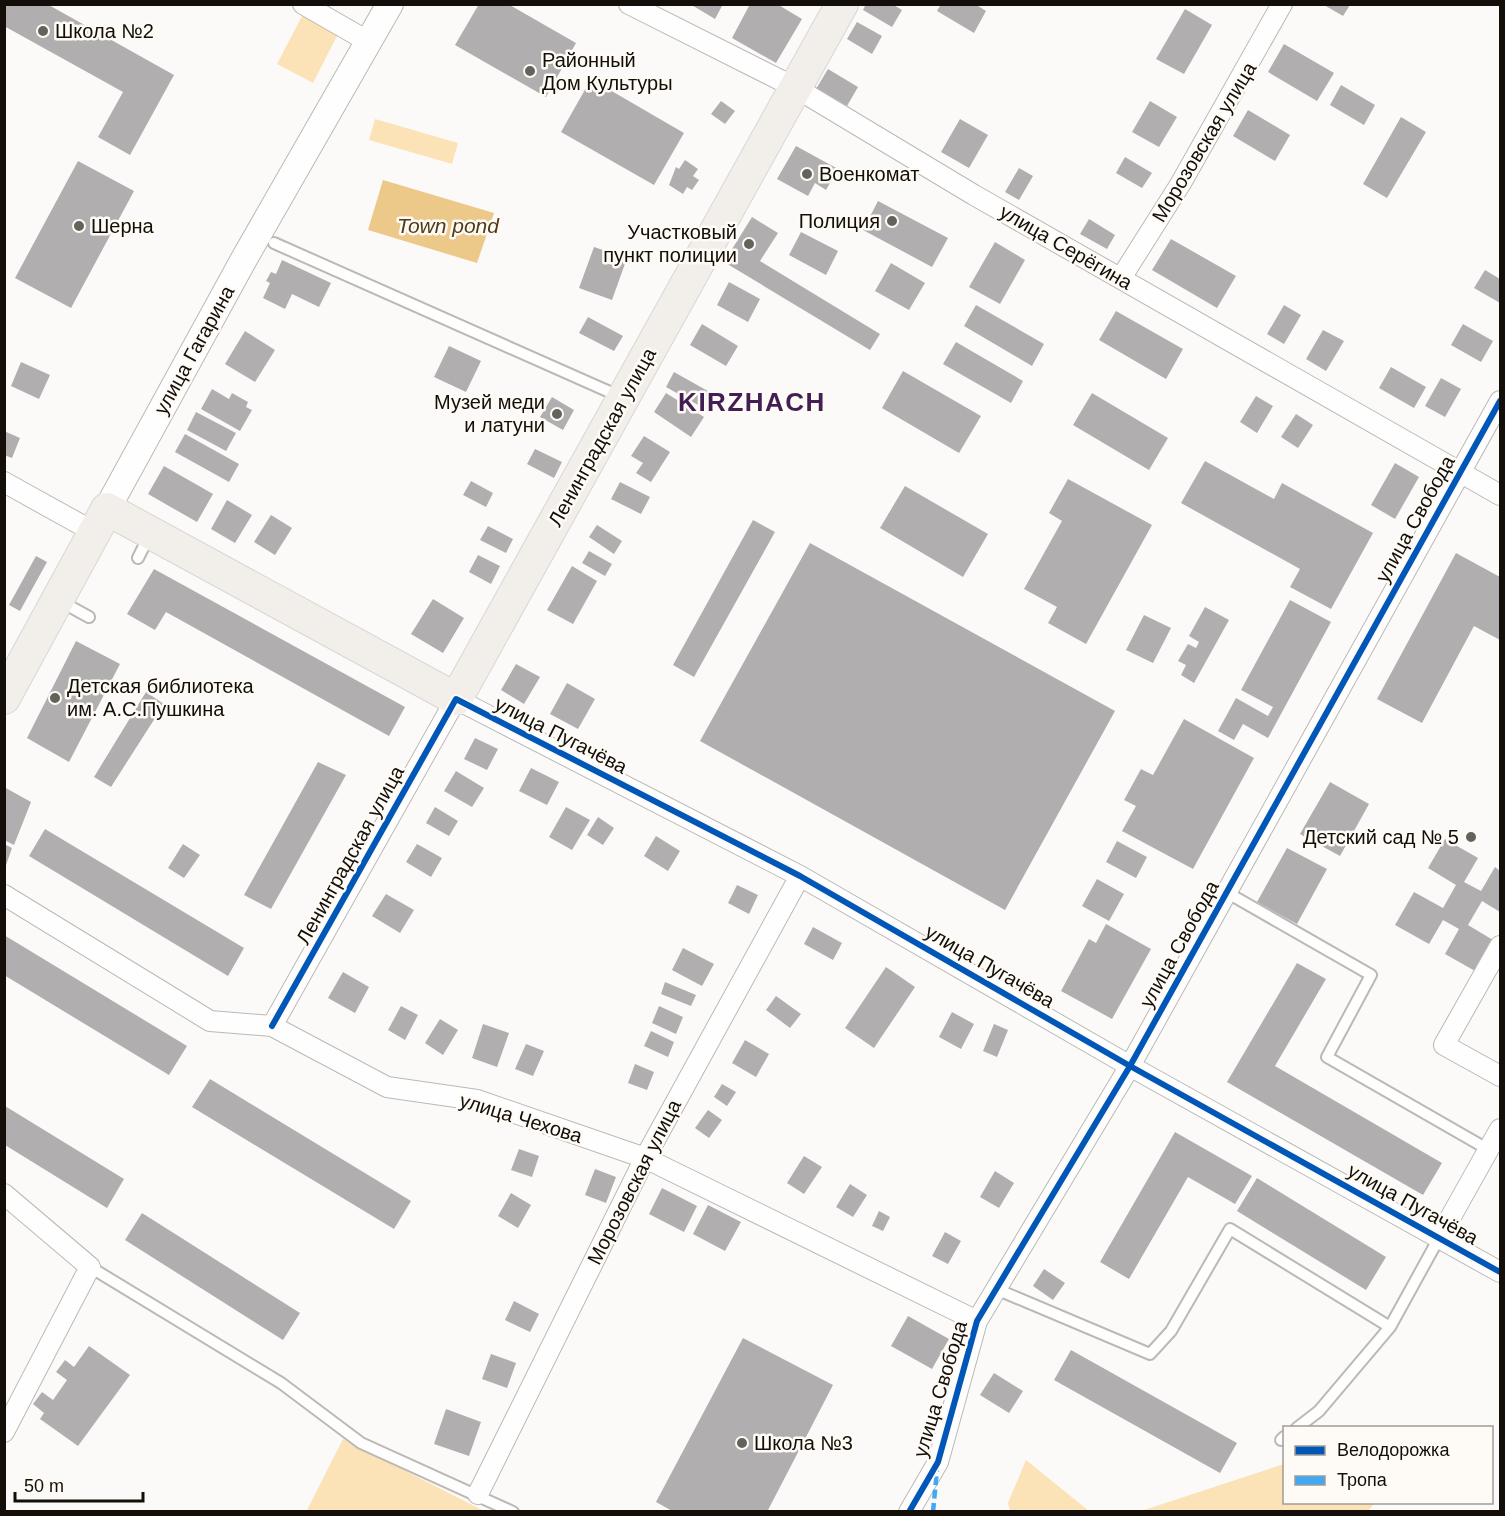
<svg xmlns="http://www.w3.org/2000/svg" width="1505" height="1516" font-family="Arial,sans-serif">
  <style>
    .green { fill: #fbe2b7 }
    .water { fill: #ecc889 }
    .building { fill: #b1aeb0 }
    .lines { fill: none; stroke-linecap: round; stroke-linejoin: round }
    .service-casing { stroke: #bcb9b4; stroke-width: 14 }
    .minor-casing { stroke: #bcb9b4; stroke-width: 22 }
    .tertiary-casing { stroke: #bcb9b4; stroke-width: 28 }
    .primary-casing { stroke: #d8d7d5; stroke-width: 34 }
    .service { stroke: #fffefe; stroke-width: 10 }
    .minor { stroke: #fffefe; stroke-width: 20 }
    .tertiary { stroke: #fffefe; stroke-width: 26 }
    .primary { stroke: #f2eee9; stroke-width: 32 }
    .quiet { stroke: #3fa9f5; stroke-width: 4.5; stroke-dasharray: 9 4.5; stroke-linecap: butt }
    .cycleway-casing { stroke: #fefbf6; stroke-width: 10 }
    .cycleway { stroke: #0057b8; stroke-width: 6 }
    .poi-dot { fill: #65615b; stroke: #fefbf6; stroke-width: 2 }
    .labels { text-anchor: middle; stroke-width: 5; stroke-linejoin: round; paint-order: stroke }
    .poi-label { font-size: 20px; fill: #130e07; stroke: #fefbf6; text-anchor: start }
    .street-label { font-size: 20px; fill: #130e07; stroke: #fefbf6 }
    .water-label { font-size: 21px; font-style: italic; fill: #503b15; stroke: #fefbf6 }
    .district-label { font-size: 26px; font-weight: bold; letter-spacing: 1.5px; fill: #431e54; stroke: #fefbf6 }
  </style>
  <rect width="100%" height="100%" fill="#fcfaf8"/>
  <!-- green -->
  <path class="green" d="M 302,16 L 338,34 L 313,83 L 277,64 Z
    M 375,119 L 458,143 L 452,164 L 369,140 Z
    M 343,1439 L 484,1511 L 306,1512 Z
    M 1026,1460 L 1089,1511 L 1010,1511 L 1008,1503 Z
    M 1284,1464 L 1284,1502 L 1374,1503 L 1368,1512 L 1141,1511 Z"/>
  <!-- water -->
  <path class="water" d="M 383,180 L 494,213 L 477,263 L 368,230 Z"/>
  <!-- building -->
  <path class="building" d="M 4,4 L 47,4 L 174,75 L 130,155 L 98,137 L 123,92 L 4,26 Z
    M 479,4 L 508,4 L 576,43 L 546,97 L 455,45 Z
    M 690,4 L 723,4 L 715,19 Z
    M 750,4 L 777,4 L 802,19 L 776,63 L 732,38 Z
    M 866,4 L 892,4 L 902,10 L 892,27 L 863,10 Z
    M 941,4 L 975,4 L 986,11 L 974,33 L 937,11 Z
    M 1324,5 L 1350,5 L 1343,16 Z
    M 1185,9 L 1212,25 L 1184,74 L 1156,59 Z
    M 857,22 L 882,36 L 872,54 L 847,39 Z
    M 1284,44 L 1334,73 L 1317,101 L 1268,72 Z
    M 828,69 L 858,87 L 847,106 L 816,89 Z
    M 591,79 L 684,133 L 654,185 L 561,132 Z
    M 1341,85 L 1375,105 L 1364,125 L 1330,105 Z
    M 721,101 L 735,111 L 725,124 L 711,114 Z
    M 1150,101 L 1177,117 L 1159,147 L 1132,132 Z
    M 1248,110 L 1290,135 L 1275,161 L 1233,136 Z
    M 1401,117 L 1426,132 L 1387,198 L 1363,184 Z
    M 960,119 L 988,135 L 969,168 L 941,152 Z
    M 796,146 L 838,169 L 826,190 L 815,183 L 808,196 L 777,179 Z
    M 1125,157 L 1152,173 L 1142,188 L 1116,173 Z
    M 685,160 L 698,169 L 693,176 L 699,180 L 692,190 L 687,187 L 683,194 L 669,185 L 676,167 L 679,169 Z
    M 78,161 L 134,191 L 71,308 L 15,278 Z
    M 1019,168 L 1033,176 L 1019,200 L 1005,192 Z
    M 878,201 L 948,238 L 932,267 L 863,230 Z
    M 752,217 L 778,233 L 760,261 L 880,334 L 870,350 L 724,262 Z
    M 1089,219 L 1115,235 L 1107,249 L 1080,234 Z
    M 801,232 L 838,251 L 826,275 L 789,255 Z
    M 1171,239 L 1236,276 L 1217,308 L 1152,270 Z
    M 995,242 L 1025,260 L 1000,304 L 969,287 Z
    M 594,247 L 627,258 L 612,300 L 579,288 Z
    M 282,260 L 331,283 L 319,307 L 292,294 L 285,309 L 263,298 L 270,283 L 266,281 L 271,272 L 276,274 Z
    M 891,263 L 925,283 L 909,310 L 875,291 Z
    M 1485,270 L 1500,279 L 1500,303 L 1474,288 Z
    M 729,282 L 760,299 L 748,322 L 717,305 Z
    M 976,305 L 1044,344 L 1032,366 L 964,326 Z
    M 1284,305 L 1301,315 L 1284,344 L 1267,334 Z
    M 1116,311 L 1183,349 L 1166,379 L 1099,340 Z
    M 588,317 L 623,336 L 614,351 L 579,333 Z
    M 702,324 L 738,346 L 726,366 L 690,345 Z
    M 1463,324 L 1493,341 L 1481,362 L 1451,345 Z
    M 1323,330 L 1344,341 L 1326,371 L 1306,359 Z
    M 245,331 L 275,350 L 255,382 L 225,364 Z
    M 956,342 L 1023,381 L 1011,403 L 943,364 Z
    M 449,346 L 481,361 L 466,392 L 434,377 Z
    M 21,362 L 50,375 L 39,399 L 11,386 Z
    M 1391,367 L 1426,387 L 1414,408 L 1379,388 Z
    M 903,371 L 981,416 L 959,453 L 882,408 Z
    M 674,372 L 715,395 L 707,410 L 666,387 Z
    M 1441,378 L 1461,389 L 1445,417 L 1425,406 Z
    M 212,389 L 229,399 L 232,393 L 248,402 L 246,407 L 252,410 L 240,431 L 201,409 Z
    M 666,393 L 704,417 L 691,437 L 654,412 Z
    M 1092,393 L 1168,438 L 1149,470 L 1073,425 Z
    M 1256,396 L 1273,406 L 1257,433 L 1240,422 Z
    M 552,397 L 574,410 L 563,430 L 540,417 Z
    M 196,412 L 236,433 L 226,451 L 187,430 Z
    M 1296,414 L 1313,425 L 1298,448 L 1281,437 Z
    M 4,431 L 20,438 L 12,458 L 4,455 Z
    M 185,434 L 239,464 L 229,482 L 175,452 Z
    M 644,436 L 670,452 L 651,482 L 636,473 L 643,463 L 631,456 Z
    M 535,449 L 562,462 L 554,478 L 527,464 Z
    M 1205,461 L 1274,499 L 1282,483 L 1373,533 L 1331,609 L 1290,587 L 1300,569 L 1181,503 Z
    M 1395,463 L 1419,477 L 1395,519 L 1371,505 Z
    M 164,466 L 213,494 L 197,522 L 148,494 Z
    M 1068,479 L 1152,525 L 1086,644 L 1048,623 L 1057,607 L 1024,589 L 1062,521 L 1049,513 Z
    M 471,481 L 493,493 L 486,507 L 463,495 Z
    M 620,482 L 650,497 L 641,514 L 611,499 Z
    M 905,486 L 988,534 L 963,577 L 880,528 Z
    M 227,500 L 252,515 L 235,543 L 211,529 Z
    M 271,515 L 292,528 L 275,555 L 254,542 Z
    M 753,520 L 775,532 L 694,677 L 673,665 Z
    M 597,525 L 622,541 L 614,554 L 589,537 Z
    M 488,526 L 513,539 L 506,553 L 480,540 Z
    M 810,543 L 1115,711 L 1005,910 L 700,741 Z
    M 589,551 L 612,564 L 605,576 L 582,563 Z
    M 1456,553 L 1500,577 L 1500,640 L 1474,626 L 1422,723 L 1377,699 Z
    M 478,555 L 500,566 L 491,584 L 469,572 Z
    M 36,556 L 47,562 L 20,611 L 9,605 Z
    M 572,566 L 597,581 L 573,624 L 547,610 Z
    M 154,569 L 405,707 L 389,736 L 166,612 L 155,630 L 127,614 Z
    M 433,599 L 464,618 L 443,653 L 411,634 Z
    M 1290,600 L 1331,622 L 1268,738 L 1243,724 L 1234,740 L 1218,731 L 1236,698 L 1268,716 L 1273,707 L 1241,690 Z
    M 1205,607 L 1229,620 L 1194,683 L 1181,675 L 1186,665 L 1178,661 L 1188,644 L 1196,648 L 1199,642 L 1189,636 Z
    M 1144,615 L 1171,628 L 1153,663 L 1126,650 Z
    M 76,641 L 120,664 L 69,762 L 27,738 Z
    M 516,664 L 540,677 L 524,704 L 501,690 Z
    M 567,683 L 595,699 L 578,729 L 550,714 Z
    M 146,692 L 164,704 L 111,787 L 94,777 Z
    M 1184,719 L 1254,758 L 1193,869 L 1122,831 L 1136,806 L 1124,800 L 1141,769 L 1153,775 Z
    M 475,738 L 498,749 L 487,770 L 464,759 Z
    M 318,762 L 346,775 L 271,909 L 244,895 Z
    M 531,768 L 559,782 L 547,805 L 519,791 Z
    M 456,771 L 484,788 L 472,807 L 444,791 Z
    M 1330,782 L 1369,804 L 1340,856 L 1300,834 Z
    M 4,787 L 31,802 L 14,845 L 4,840 Z
    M 435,807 L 458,821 L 449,836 L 426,823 Z
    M 566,807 L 590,820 L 572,850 L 549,837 Z
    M 598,817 L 614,828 L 603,845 L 587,835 Z
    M 45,829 L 244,948 L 228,976 L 29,856 Z
    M 656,836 L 680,851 L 668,871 L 644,856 Z
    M 1445,839 L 1478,858 L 1464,882 L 1481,891 L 1495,867 L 1500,871 L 1500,912 L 1482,901 L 1468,925 L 1493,940 L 1475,971 L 1445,954 L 1459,929 L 1443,920 L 1429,944 L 1395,925 L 1414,892 L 1443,908 L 1456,885 L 1428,868 Z
    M 1117,841 L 1147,857 L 1136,878 L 1106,862 Z
    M 4,844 L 12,848 L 5,868 L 4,868 Z
    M 183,844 L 200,855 L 184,878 L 168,868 Z
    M 417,844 L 442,858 L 431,877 L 406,862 Z
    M 1287,848 L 1327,869 L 1297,924 L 1257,902 Z
    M 1097,879 L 1124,894 L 1109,921 L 1082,906 Z
    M 737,885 L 758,895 L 749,914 L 728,903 Z
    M 386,894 L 414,910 L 400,933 L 372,916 Z
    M 1106,924 L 1151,949 L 1112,1019 L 1061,991 L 1089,939 L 1096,943 Z
    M 813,927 L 842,943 L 833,960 L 804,944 Z
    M 4,935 L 187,1046 L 169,1075 L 4,975 Z
    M 683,948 L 714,964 L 702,986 L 672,970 Z
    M 1297,963 L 1326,979 L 1275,1066 L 1442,1163 L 1423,1195 L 1227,1082 Z
    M 886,967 L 915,987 L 874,1048 L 845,1028 Z
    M 343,972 L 369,987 L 355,1013 L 328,998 Z
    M 665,982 L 696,995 L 691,1006 L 661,994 Z
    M 776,996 L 801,1014 L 790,1028 L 766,1010 Z
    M 401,1006 L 418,1015 L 405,1040 L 388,1030 Z
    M 659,1006 L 683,1017 L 676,1034 L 652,1023 Z
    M 952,1012 L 974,1024 L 961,1049 L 939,1037 Z
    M 440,1019 L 458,1030 L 443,1055 L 425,1043 Z
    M 483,1024 L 509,1033 L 497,1067 L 472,1058 Z
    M 994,1024 L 1008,1030 L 997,1057 L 983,1051 Z
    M 651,1031 L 674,1042 L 668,1057 L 644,1046 Z
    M 745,1040 L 769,1054 L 756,1077 L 732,1063 Z
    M 526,1044 L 544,1051 L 533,1076 L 515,1069 Z
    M 635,1064 L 654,1072 L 647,1090 L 628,1083 Z
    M 210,1079 L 411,1201 L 394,1229 L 192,1107 Z
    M 722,1084 L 736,1092 L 727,1106 L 714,1097 Z
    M 5,1106 L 124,1179 L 107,1208 L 5,1145 Z
    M 708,1110 L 722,1120 L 709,1138 L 695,1128 Z
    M 1175,1132 L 1252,1176 L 1235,1204 L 1188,1177 L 1129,1279 L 1100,1262 Z
    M 519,1149 L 539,1156 L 532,1177 L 511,1170 Z
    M 804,1156 L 822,1167 L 804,1194 L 787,1183 Z
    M 595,1169 L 616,1177 L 606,1203 L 585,1195 Z
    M 995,1171 L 1014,1183 L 999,1208 L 980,1197 Z
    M 1257,1178 L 1386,1257 L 1366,1290 L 1237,1211 Z
    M 850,1184 L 867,1195 L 853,1217 L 836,1207 Z
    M 662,1188 L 697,1206 L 684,1232 L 649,1214 Z
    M 511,1193 L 531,1205 L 518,1228 L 498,1216 Z
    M 708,1205 L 741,1222 L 725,1251 L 693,1234 Z
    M 879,1211 L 890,1217 L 883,1231 L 872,1226 Z
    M 142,1213 L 300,1313 L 283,1340 L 125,1240 Z
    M 945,1232 L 961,1241 L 948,1264 L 932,1256 Z
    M 1044,1269 L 1065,1283 L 1053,1300 L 1033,1286 Z
    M 514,1301 L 539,1314 L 530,1332 L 505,1320 Z
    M 908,1316 L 949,1339 L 932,1369 L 891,1346 Z
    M 743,1338 L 833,1385 L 767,1512 L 674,1512 L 656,1502 Z
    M 89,1346 L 130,1375 L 78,1446 L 40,1419 L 44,1413 L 33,1404 L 42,1392 L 53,1400 L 67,1380 L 56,1372 L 65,1360 L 74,1367 Z
    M 1071,1350 L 1237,1443 L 1220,1473 L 1054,1380 Z
    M 491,1354 L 516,1363 L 507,1388 L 482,1379 Z
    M 994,1373 L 1023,1391 L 1009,1413 L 980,1395 Z
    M 446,1409 L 481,1422 L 469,1456 L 434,1444 Z"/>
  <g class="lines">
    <!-- service casing -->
    <g class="service-casing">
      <path id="service" d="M 274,243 L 621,397
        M 138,558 L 149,536
        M 60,601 L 89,617
        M 1226,892 L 1371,975 L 1327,1057 L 1489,1150
        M 90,1267 L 281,1383 L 361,1443 L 513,1512
        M 996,1289 L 1150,1354 L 1171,1331 L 1230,1229 L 1390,1327 L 1439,1238
        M 1297,1428 L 1319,1411 L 1390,1327
        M 1281,1440 L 1284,1437"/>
    </g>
    <!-- minor casing -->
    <g class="minor-casing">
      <path id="minor" d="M 303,4 L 369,42
        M 629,4 L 796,88 L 974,195 L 1500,495
        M 1121,278 L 1181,183 L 1282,4
        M 4,482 L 94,532
        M 4,895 L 210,1021 L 272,1026 L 387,1087 L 477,1100 L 645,1158 L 977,1321
        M 1500,946 L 1444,1045 L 1500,1076
        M 272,1026 L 456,699 L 800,876 L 1130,1066 L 1500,1272
        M 4,1194 L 90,1267 L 4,1432
        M 1439,1238 L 1500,1129
        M 478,1494 L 645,1158 L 800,876
        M 909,1512 L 938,1462 L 977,1321 L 1130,1066 L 1500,401"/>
    </g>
    <!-- tertiary casing -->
    <g class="tertiary-casing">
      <path id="tertiary" d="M 107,509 L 244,259 L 390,4"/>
    </g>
    <!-- primary casing -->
    <g class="primary-casing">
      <path id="primary" d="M 4,698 L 107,509 L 456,699 L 842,4"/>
    </g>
    <!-- service -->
    <use href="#service" class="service"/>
    <!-- minor -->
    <use href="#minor" class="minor"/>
    <!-- tertiary -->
    <use href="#tertiary" class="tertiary"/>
    <!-- primary -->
    <use href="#primary" class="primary"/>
    <!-- quiet -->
    <path class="quiet" d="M 933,1512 L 937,1470"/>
    <!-- cycleway casing -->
    <g class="cycleway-casing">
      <path id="cycleway" d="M 272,1026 L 456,699 L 800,876 L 1130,1066 L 1500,1272
        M 909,1512 L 938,1462 L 977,1321 L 1130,1066 L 1500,401"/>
    </g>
    <!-- cycleway -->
    <use href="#cycleway" class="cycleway"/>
  </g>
  <!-- markers -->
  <g class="poi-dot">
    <circle cx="43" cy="31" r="6"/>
    <circle cx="530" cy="71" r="6"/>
    <circle cx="807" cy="174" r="6"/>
    <circle cx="892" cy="221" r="6"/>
    <circle cx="79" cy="226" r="6"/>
    <circle cx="749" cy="244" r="6"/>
    <circle cx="557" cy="414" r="6"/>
    <circle cx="55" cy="698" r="6"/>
    <circle cx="1471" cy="837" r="6"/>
    <circle cx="742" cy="1443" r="6"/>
  </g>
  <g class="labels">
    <!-- poi labels -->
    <g class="poi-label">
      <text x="55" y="38">Школа №2</text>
      <text x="542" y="67">Районный<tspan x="542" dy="23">Дом Культуры</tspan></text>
      <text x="819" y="181">Военкомат</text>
      <text x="880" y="228" text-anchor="end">Полиция</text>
      <text x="91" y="233">Шерна</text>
      <text x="737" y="239" text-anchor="end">Участковый<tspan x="737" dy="23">пункт полиции</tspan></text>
      <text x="545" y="409" text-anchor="end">Музей меди<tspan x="545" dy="23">и латуни</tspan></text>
      <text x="67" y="693">Детская библиотека<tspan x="67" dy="23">им. А.С.Пушкина</tspan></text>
      <text x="1459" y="844" text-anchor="end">Детский сад № 5</text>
      <text x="754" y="1450">Школа №3</text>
    </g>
    <!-- street labels -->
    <g class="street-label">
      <text transform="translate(1204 142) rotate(-59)" y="7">Морозовская улица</text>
      <text transform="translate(1066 247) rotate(30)" y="7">улица Серёгина</text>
      <text transform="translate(194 350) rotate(-61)" y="7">улица Гагарина</text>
      <text transform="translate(602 437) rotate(-61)" y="7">Ленинградская улица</text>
      <text transform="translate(1415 519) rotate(-61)" y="7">улица Свобода</text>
      <text transform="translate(561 735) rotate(27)" y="7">улица Пугачёва</text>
      <text transform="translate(350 855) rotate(-61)" y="7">Ленинградская улица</text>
      <text transform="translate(1179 944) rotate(-61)" y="7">улица Свобода</text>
      <text transform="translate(990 966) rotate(30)" y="7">улица Пугачёва</text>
      <text transform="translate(521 1118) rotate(17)" y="7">улица Чехова</text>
      <text transform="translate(634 1182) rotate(-63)" y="7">Морозовская улица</text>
      <text transform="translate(1413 1204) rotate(29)" y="7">улица Пугачёва</text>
      <text transform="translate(940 1389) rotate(-73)" y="7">улица Свобода</text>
    </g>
    <!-- water labels -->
    <g class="water-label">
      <text x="448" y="233">Town pond</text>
    </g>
    <!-- district labels -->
    <g class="district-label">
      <text x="752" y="411">KIRZHACH</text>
    </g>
  </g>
  <!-- border -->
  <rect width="1505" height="1516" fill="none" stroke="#130e07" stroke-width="12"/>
  <!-- legend -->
  <rect x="1283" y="1426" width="210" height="78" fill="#fefbf6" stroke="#a09c96" stroke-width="1.5"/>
  <rect x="1295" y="1446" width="30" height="9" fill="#0057b8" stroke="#a09c96" stroke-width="1.5"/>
  <text x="1337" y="1456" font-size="18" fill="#130e07">Велодорожка</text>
  <rect x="1295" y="1476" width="30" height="9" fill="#3fa9f5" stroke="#a09c96" stroke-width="1.5"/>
  <text x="1337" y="1486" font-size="18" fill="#130e07">Тропа</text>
  <!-- scale -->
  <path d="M15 1492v9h128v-9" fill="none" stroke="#130e07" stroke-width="3"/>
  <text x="24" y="1492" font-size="18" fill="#130e07" stroke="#fefbf6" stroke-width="4.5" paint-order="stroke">50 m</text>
</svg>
